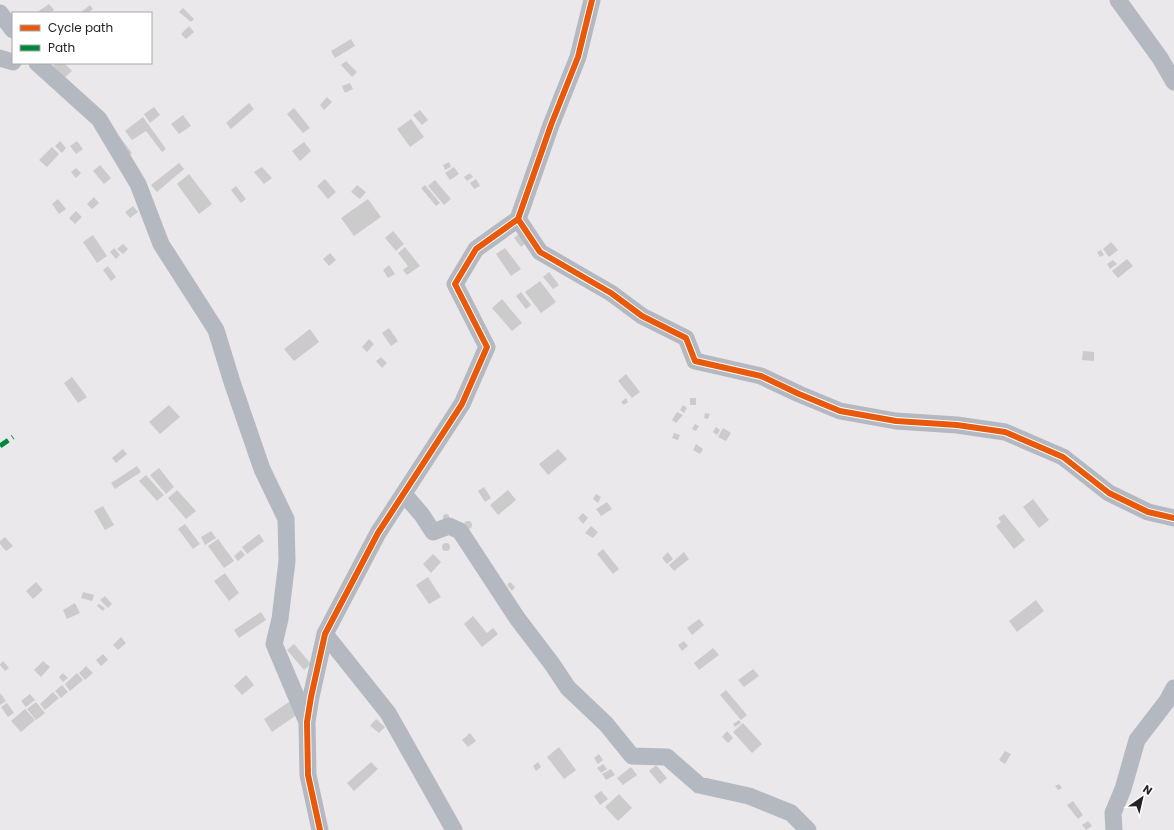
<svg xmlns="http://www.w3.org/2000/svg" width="1174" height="830" font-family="Poppins,sans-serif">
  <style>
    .building { fill: #cccbcb }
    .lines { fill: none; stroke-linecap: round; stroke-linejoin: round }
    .street { stroke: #b4b8c1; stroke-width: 17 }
    .quiet { stroke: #00873e; stroke-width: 5; stroke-dasharray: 10 5; stroke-linecap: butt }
    .cycleway-casing { stroke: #fff; stroke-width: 8 }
    .cycleway { stroke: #e8590c; stroke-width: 6 }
  </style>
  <rect width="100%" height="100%" fill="#eae8ea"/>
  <!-- building -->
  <path class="building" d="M 49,4 L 54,10 L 50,13 L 36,13 Z
    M 90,5 L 93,9 L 88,13 L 80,13 Z
    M 183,8 L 194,19 L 191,22 L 179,12 Z
    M 189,26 L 194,32 L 186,39 L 181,34 Z
    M 351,39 L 355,46 L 335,58 L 331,51 Z
    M 346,61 L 357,72 L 352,77 L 341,65 Z
    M 56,63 L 64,63 L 72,71 L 64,78 L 53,66 Z
    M 350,83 L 353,89 L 345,93 L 342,86 Z
    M 327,97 L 332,102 L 324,110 L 320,105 Z
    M 249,103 L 254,109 L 231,129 L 226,123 Z
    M 154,107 L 160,115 L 150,123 L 144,114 Z
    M 294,108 L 310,128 L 303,133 L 287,114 Z
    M 420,110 L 428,120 L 422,125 L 413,115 Z
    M 183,115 L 191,126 L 179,134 L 171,124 Z
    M 143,117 L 166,149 L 162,152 L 146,131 L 132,140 L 125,131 Z
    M 411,119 L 424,137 L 410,147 L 397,129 Z
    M 119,136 L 132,153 L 126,158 L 113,140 Z
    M 60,141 L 66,148 L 62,153 L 55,146 Z
    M 77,141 L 83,149 L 76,154 L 70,146 Z
    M 304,142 L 311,151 L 300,161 L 292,151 Z
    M 52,147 L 59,154 L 47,167 L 39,160 Z
    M 449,162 L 451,167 L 445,170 L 443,165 Z
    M 179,163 L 184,169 L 157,192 L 151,185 Z
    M 100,165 L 111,178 L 104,184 L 93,171 Z
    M 262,167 L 272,178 L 264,184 L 254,172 Z
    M 454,167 L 459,174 L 450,180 L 445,173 Z
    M 76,168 L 81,173 L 76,178 L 71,172 Z
    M 470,173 L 473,177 L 467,181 L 464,177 Z
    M 189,174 L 212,204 L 199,214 L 177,184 Z
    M 325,179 L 336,192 L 328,199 L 317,186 Z
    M 476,179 L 480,186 L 474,189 L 470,183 Z
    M 435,180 L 451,199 L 444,205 L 428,186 Z
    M 357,185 L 366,192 L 360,199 L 351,192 Z
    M 425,185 L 440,203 L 436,206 L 421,188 Z
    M 236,186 L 246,199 L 241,203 L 231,190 Z
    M 94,197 L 99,203 L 92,209 L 87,204 Z
    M 58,199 L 66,209 L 59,214 L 52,204 Z
    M 368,199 L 381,217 L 354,236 L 341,218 Z
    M 133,206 L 138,212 L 130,218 L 125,212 Z
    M 76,211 L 82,217 L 75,224 L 69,218 Z
    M 393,231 L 404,244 L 396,251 L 385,238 Z
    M 519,234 L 526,243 L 521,247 L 514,238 Z
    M 93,235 L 107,256 L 97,263 L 83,242 Z
    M 1111,242 L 1118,250 L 1109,257 L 1103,249 Z
    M 123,244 L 128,249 L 123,254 L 117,249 Z
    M 405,247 L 420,266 L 407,275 L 403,270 L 408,266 L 398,253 Z
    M 114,248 L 120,255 L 116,259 L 110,252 Z
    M 505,248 L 521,269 L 511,276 L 496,254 Z
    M 1101,250 L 1104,255 L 1100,257 L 1097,252 Z
    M 330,253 L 336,260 L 329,266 L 323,259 Z
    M 1127,259 L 1133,266 L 1118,278 L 1112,271 Z
    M 1113,260 L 1117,264 L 1110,269 L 1107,264 Z
    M 389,265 L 395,274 L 388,278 L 383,270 Z
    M 108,266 L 116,277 L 111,281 L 103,270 Z
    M 549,272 L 559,285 L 553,289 L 543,277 Z
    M 540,281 L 556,302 L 541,313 L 525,292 Z
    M 521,292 L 531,305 L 526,309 L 516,296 Z
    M 502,299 L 522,323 L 512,331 L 492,308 Z
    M 389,328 L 398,341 L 391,346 L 382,333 Z
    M 310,329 L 319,342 L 294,361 L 284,349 Z
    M 369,339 L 374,344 L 367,352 L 362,347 Z
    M 1083,351 L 1094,352 L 1094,361 L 1082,360 Z
    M 381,357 L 387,363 L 382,368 L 376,361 Z
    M 626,374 L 640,392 L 632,398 L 618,381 Z
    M 72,377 L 87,397 L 78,403 L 64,383 Z
    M 626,398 L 628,402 L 624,405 L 621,402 Z
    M 690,398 L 696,398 L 696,405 L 690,405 Z
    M 169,405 L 180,417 L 160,434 L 149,422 Z
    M 683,405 L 687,408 L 684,413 L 680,410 Z
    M 677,412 L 683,415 L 676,423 L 672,420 Z
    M 705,413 L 710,414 L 708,419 L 704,418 Z
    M 695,424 L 699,426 L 696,431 L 692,429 Z
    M 716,427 L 720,430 L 717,435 L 713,432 Z
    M 723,428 L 731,433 L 726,441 L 718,437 Z
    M 674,433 L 680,435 L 678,440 L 672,438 Z
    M 696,444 L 703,449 L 700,454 L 693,450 Z
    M 123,449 L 127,454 L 116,463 L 112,458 Z
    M 558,449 L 567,459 L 548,475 L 539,464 Z
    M 137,466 L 141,472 L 115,489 L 111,483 Z
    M 159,468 L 174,487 L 166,494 L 150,475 Z
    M 146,475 L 164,495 L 157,501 L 139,481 Z
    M 484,487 L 491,498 L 485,502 L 478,491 Z
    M 177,490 L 196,511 L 186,519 L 168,498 Z
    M 508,490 L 516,500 L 498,515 L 490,505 Z
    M 596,494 L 601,497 L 598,503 L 593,499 Z
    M 1033,499 L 1049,520 L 1039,528 L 1023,507 Z
    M 607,502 L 612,509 L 601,516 L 596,509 Z
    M 103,506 L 114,525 L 105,530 L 94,511 Z
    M 583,513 L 588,518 L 583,524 L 578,518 Z
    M 1004,514 L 1025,540 L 1014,549 L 996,526 L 1001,522 L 998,518 Z
    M443 517a3 3 0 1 1 6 0a3 3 0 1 1-6 0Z
    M464 525a4 4 0 1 1 8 0a4 4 0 1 1-8 0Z
    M 185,524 L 200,544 L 193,549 L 178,529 Z
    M 591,526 L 598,532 L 593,538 L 585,533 Z
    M 211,531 L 216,538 L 205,545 L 201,537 Z
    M 259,534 L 264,541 L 247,554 L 242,547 Z
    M 5,537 L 13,546 L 6,551 L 0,544 L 0,541 Z
    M 218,539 L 234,561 L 224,568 L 208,546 Z
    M442 547a4 4 0 1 1 8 0a4 4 0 1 1-8 0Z
    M 603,549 L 619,569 L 613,574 L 597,554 Z
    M 241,550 L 245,555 L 238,561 L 234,556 Z
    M 668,552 L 673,559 L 667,564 L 662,558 Z
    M 684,552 L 689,559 L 674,571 L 669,565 Z
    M 433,554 L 441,562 L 431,573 L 423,564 Z
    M 225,573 L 239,593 L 229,601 L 214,581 Z
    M 428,577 L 441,597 L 429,604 L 416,585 Z
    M 36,582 L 43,590 L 33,599 L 26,591 Z
    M 510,582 L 515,587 L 512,591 L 507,585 Z
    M 83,592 L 94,595 L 92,601 L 81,598 Z
    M 105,596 L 112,604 L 108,608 L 100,600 Z
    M 1036,600 L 1044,611 L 1017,632 L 1009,621 Z
    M 75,603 L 80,613 L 67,619 L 63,610 Z
    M 99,604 L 105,608 L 103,611 L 97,606 Z
    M 261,612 L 266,620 L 239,638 L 234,630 Z
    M 473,616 L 487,633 L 493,628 L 498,634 L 482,647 L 464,624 Z
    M 699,619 L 704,625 L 692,635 L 687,628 Z
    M 121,637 L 126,643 L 118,650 L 113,645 Z
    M 684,641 L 688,646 L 682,651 L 678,645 Z
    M 294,644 L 311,664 L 304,670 L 287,650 Z
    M 713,648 L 719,655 L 699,670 L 694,663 Z
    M 103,654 L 108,660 L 101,666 L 96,660 Z
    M 3,661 L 9,668 L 5,671 L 0,665 L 0,664 Z
    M 43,661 L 50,667 L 41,677 L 34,670 Z
    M 86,666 L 93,673 L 85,680 L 79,673 Z
    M 753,669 L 759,676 L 744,687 L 738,680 Z
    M 63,673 L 68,678 L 63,682 L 59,677 Z
    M 77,673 L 83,680 L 70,691 L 65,684 Z
    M 246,675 L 254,685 L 242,695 L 234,686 Z
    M 62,685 L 68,692 L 61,698 L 55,691 Z
    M 726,690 L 747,715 L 741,720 L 720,695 Z
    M 53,692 L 59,698 L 45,710 L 40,704 Z
    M 0,693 L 6,701 L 0,705 Z
    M 30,694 L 35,700 L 26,707 L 21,701 Z
    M 36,702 L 45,713 L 36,720 L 27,709 Z
    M 289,702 L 298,714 L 272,732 L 264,719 Z
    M 7,703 L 14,713 L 8,717 L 1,707 Z
    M 25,709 L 35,720 L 21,732 L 11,721 Z
    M 376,719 L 385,727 L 379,733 L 370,726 Z
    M 739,720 L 741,723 L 735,727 L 733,724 Z
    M 743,723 L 762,744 L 752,753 L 733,732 Z
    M 727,731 L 733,738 L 728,743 L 722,737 Z
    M 470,733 L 476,741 L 468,747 L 462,740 Z
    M 559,747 L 576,770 L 564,779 L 547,757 Z
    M 1005,751 L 1011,754 L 1005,764 L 999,760 Z
    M 599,754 L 603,760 L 598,764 L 594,758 Z
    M 371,762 L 378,769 L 354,791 L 347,783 Z
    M 538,762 L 541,767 L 536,771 L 533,766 Z
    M 603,764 L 607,769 L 601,773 L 597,768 Z
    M 656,765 L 667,778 L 660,784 L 649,771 Z
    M 631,767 L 637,775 L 623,785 L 617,778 Z
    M 611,769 L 615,775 L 606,780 L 602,774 Z
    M 1059,784 L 1062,788 L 1058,790 L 1055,786 Z
    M 601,791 L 608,799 L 600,805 L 594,796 Z
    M 619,794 L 632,808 L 618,821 L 605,807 Z
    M 1073,801 L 1083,815 L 1078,819 L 1067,805 Z
    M 1088,821 L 1092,826 L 1086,830 L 1082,825 Z"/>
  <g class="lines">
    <!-- street -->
    <path class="street" d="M 1118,0 L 1160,58 L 1174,82
      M 0,13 L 13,30
      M 0,58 L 13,62
      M 37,63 L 99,119 L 138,184 L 161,244 L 216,330 L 232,382 L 262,469 L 286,519 L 287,561 L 280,619 L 274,644 L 307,722
      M 518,219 L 540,252 L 611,293 L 642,316 L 686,338 L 695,361 L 761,376 L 799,394 L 840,411 L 896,421 L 957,425 L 1005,432 L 1063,457 L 1109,493 L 1148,512 L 1174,518
      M 404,494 L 422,515 L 433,532 L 449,526 L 460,531 L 517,618 L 552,664 L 568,688 L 606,724 L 632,756 L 667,757 L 699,785 L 749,796 L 791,813 L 808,830
      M 325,634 L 388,713 L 454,830
      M 320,830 L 308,775 L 307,722 L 311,697 L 325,634 L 378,533 L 462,404 L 487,347 L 455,284 L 476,249 L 518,219 L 551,125 L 578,57 L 592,0
      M 1114,830 L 1113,813 L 1123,789 L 1137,740 L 1167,701 L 1174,688"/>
    <!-- quiet -->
    <path class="quiet" d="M 0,446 L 13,437"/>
    <!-- cycleway casing -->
    <g class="cycleway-casing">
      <path id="cycleway" d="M 518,219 L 540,252 L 611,293 L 642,316 L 686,338 L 695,361 L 761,376 L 799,394 L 840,411 L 896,421 L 957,425 L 1005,432 L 1063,457 L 1109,493 L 1148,512 L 1174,518
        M 320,830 L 308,775 L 307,722 L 311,697 L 325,634 L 378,533 L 462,404 L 487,347 L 455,284 L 476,249 L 518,219 L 551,125 L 578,57 L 592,0"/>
    </g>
    <!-- cycleway -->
    <use href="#cycleway" class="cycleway"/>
  </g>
  <!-- legend -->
  <rect x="12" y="12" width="140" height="52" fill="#ffffff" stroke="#a7a7a7"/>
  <rect x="20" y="25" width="20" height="6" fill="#e8590c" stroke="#a7a7a7"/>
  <text x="48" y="32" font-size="12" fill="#242224">Cycle path</text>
  <rect x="20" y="45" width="20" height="6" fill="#00873e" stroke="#a7a7a7"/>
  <text x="48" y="52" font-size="12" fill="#242224">Path</text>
  <!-- north arrow -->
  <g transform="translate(1142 798) rotate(34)" stroke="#ffffff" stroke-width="3" paint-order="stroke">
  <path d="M0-3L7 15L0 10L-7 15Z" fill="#242224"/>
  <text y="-6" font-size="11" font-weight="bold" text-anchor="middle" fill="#242224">N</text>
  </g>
</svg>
